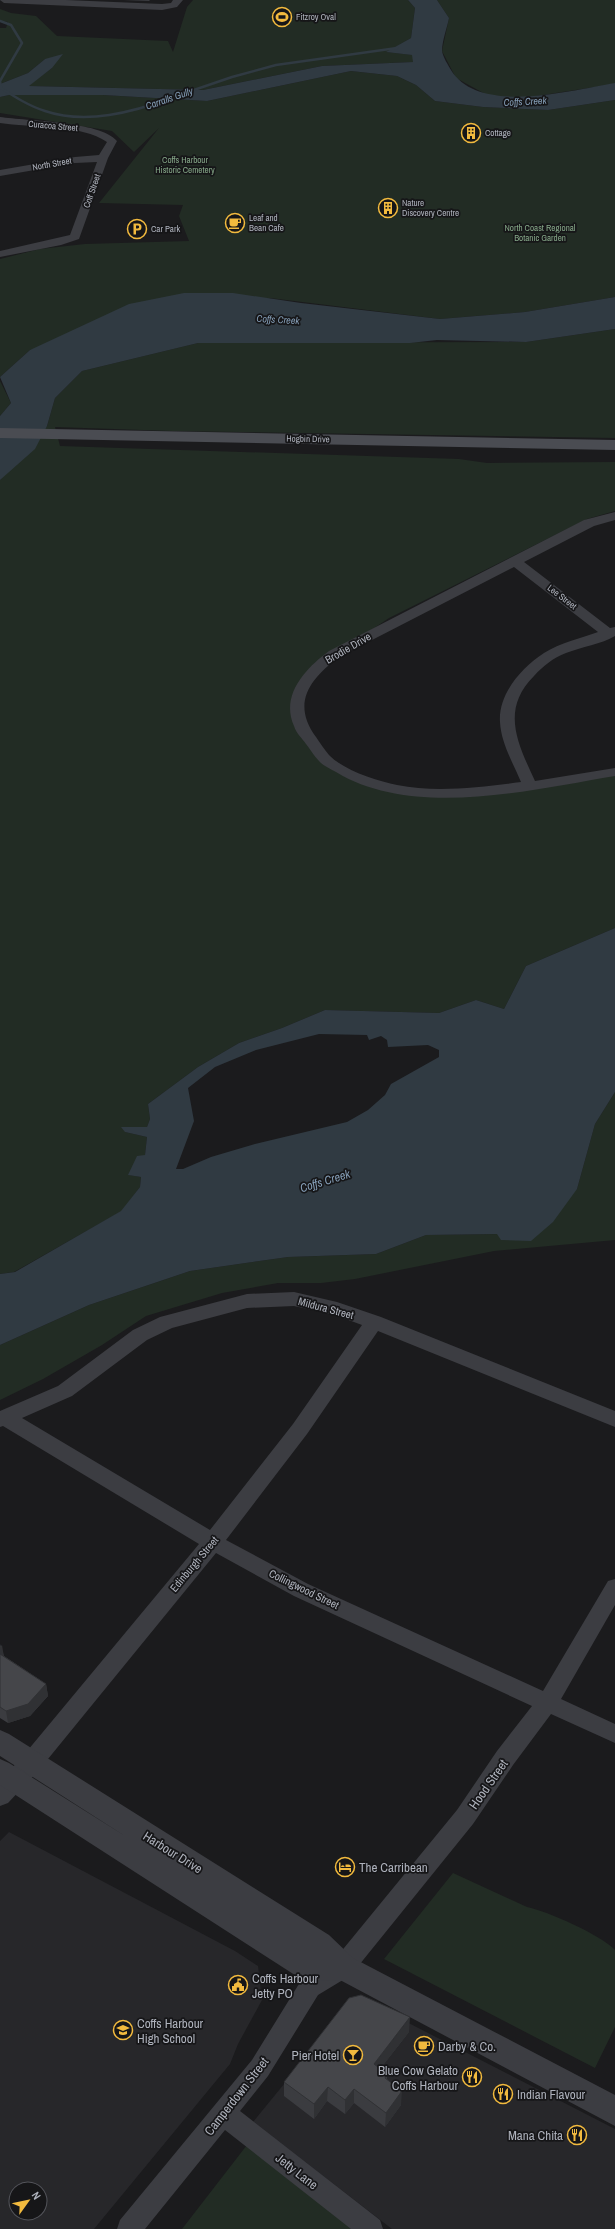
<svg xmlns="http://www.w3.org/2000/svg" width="615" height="2229" font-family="'Archivo Narrow',sans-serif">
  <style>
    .built { fill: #27272a; fill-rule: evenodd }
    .green { fill: #222c24 }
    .water { fill: #303a42; fill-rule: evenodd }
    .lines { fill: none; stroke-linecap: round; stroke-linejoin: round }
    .stream { stroke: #303a42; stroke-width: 2.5 }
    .minor { fill: #3c3d42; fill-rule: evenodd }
    .tertiary { fill: #3c3d42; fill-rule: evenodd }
    .secondary { fill: #4a4c52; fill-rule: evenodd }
    .wall { fill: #3b3c40 }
    .shaded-wall { fill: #303134 }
    .building { fill: #45464a; stroke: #303134 }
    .labels { text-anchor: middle; stroke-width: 3.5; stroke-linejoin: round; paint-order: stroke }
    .far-poi-label { font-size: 9px; fill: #aeb2bc; stroke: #161618; text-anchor: start }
    .far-street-label { font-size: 9px; fill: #aeb2bc; stroke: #161618 }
    .far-park-label { font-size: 9px; fill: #85a788; stroke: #161618 }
    .far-water-label { font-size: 10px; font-style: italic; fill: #859eb7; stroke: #161618 }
    .street-label { font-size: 11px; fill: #aeb2bc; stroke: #161618 }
    .water-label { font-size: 12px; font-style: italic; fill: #859eb7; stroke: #161618 }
    .near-street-label { font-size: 13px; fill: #aeb2bc; stroke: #161618 }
    .near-poi-label { font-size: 13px; fill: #aeb2bc; stroke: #161618; text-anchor: start }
  </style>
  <rect width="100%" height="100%" fill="#1b1b1d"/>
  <!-- built -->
  <path class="built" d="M 9,1832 L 235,1951 L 258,1966 L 262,2000 L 238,2044 L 230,2064 L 94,2229 L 0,2229 L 0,1841 ZM 16,2189 L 40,2189 L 40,2213 L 16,2213 Z
    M 356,1996 L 615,2129 L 615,2229 L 392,2229 L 253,2122 Z"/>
  <!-- green -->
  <path class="green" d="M 193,0 L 408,0 L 415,8 L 411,38 L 387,52 L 413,55 L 413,62 L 322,66 L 203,90 L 28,86 L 52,68 L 45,59 L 28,73 L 0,84 L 0,28 L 6,28 L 8,22 L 0,21 L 0,9 L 11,13 L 36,16 L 57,36 L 168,41 L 173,52 L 187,7 Z
    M 437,0 L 615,0 L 615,84 L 523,98 L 487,95 L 456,78 L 442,51 L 449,18 Z
    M 351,71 L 397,76 L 416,85 L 435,101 L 483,107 L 548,110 L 615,100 L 615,297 L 525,312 L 440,319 L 270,298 L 30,350 L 0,377 L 0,259 L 40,249 L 85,244 L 189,241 L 179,216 L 183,205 L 99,203 L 159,128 L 134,152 L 112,131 L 0,113 L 0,97 L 9,95 L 103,95 L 207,101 Z
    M 615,329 L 615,438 L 172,431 L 55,427 L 60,446 L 459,459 L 487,463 L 615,462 L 615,511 L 587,519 L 389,618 L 318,666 L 298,704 L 307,739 L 359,779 L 437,794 L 615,772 L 615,928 L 526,966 L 504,1009 L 476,1000 L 439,1013 L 325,1010 L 282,1028 L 239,1043 L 198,1067 L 148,1104 L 150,1119 L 147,1127 L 125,1132 L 147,1137 L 145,1155 L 129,1175 L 141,1177 L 140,1187 L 122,1211 L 14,1272 L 0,1274 L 0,480 L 47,426 L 55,398 L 82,371 L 198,343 L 526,342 Z
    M 0,381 L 11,403 L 0,416 Z
    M 615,1092 L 615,1240 L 494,1251 L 355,1279 L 321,1283 L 278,1283 L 222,1293 L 146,1316 L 102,1345 L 43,1379 L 0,1400 L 0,1345 L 89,1305 L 190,1271 L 288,1257 L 376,1254 L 426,1235 L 497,1234 L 577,1189 L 595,1124 Z
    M 453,1873 L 527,1907 C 547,1911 601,1935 615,1950 L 615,2027 L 595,2068 L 384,1959 Z
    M 247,2145 L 354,2229 L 182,2229 Z"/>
  <!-- water -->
  <path class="water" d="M 408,0 L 437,0 L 449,18 C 447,28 442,41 442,51 C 443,57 448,65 451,70 C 479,116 572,90 615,83 L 615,100 L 548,110 L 483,107 L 435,101 L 416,85 L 397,76 L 351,71 L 207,101 L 103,95 L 9,95 L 0,97 L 0,84 L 28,73 L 45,59 L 63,54 L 52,68 L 29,86 L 203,90 L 322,66 L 413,62 L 412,55 L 386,52 L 411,38 L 415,8 Z
    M 184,293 L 233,293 L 301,303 L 440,319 L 525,312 L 615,297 L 615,329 L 526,342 L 437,340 L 410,343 L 198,343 L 82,371 L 55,398 L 47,426 L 35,449 L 0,480 L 0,416 L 11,403 L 0,377 L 30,350 L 129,304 Z
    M 615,928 L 615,1092 L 595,1124 L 577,1189 L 553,1222 L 531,1241 L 501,1240 L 497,1234 L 426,1235 L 376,1254 L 288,1257 L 190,1271 L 89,1305 L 0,1345 L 0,1274 L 15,1272 L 121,1211 L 140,1187 L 141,1177 L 128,1175 L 137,1156 L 145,1155 L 147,1137 L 125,1132 L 121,1127 L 147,1127 L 150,1119 L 148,1104 L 198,1067 L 239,1043 L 282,1028 L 325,1010 L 439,1013 L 476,1000 L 504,1009 L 526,966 ZM 319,1034 L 367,1035 L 369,1040 L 381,1036 L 387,1040 L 388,1047 L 428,1045 L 439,1050 L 439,1057 L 391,1084 L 385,1095 L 368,1110 L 347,1122 L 255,1144 L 211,1157 L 183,1169 L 176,1169 L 194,1121 L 188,1088 L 215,1067 L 256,1050 Z"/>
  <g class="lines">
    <!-- stream -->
    <path class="stream" d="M 0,21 L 11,25 L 22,43 L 0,81 L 1,88 C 15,97 29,106 45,111 C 86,125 133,112 172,98
      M 188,92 L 232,77 L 276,65 L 397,48"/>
    <!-- minor -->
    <path class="minor" d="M 0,0 L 66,0 L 162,4 L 171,3 L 173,0 L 183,0 L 177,7 L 162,10 L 4,3 Z
      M 0,117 C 26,121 101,121 117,141 L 108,158 L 79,239 L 61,245 L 0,257 L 0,251 L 70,235 L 97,162 L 75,163 L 0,176 L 0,170 L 75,157 L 99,155 L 107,142 C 82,124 30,128 0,123 Z
      M 615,512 L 615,520 L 594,526 L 524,562 L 610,628 L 615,627 L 615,636 C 602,644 581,647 566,653 C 553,658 543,666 534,676 C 500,710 518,744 535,781 L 615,768 L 615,776 C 531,790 413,819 336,772 C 331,769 323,766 319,761 C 314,756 310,749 306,744 C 302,738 296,733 294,726 C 280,695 306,668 329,651 L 584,520 ZM 514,567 L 598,632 C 581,638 560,643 544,653 C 522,667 498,694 500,722 C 501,743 513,763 521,782 C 482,787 437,793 397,785 C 377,781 343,770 329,755 C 324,749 320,743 316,737 C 291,703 310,679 339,657 Z
      M 294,1292 L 337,1302 L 381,1317 L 615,1411 L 615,1427 L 378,1331 L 307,1434 L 226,1540 L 308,1584 L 543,1691 L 608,1581 L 615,1579 L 615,1605 L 561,1699 L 615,1724 L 615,1743 L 551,1714 L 513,1765 L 473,1824 L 351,1975 L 318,1995 L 268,2076 L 240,2111 L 380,2220 L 383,2229 L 351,2229 L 225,2130 L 145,2229 L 117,2229 L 120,2220 L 252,2060 L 302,1979 L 335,1959 L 457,1810 L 497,1751 L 532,1706 L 294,1596 L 216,1553 L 39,1770 L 8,1803 L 0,1806 L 0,1781 L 23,1756 L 199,1544 L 3,1426 L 0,1427 L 0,1411 L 58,1386 L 133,1330 L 160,1317 L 247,1294 ZM 294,1306 L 335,1315 L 362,1325 L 293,1424 L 210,1530 L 22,1418 L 72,1396 L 147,1340 L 172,1328 L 247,1308 Z"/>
    <!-- tertiary -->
    <path class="tertiary" d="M 0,1730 L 9,1734 L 329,1935 L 353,1958 L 615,2095 L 615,2126 L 340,1980 L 308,1981 L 298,1977 L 0,1785 L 0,1759 L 9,1763 L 125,1836 L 0,1756 Z"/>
    <!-- secondary -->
    <path class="secondary" d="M 0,428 L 615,440 L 615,450 L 0,438 Z"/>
  </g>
  <!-- wall -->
  <path class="wall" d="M 123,0 L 150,0 L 149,1 Z
    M 0,1644 L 4,1656 L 46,1684 L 48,1696 L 30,1716 L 8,1723 L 0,1718 Z
    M 409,2032 L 380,2069 L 387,2074 L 387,2079 L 401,2105 L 385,2127 L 354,2103 L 345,2114 L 327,2101 L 314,2119 L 284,2096 L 284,2082 Z"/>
  <!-- shaded-wall -->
  <path class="shaded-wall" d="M 2,1645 L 4,1657 L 0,1661 L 0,1647 Z
    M 46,1684 L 48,1696 L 30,1716 L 8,1723 L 6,1711 Z
    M 410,2017 L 409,2032 L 373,2078 L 374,2064 Z
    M 328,2087 L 327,2101 L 314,2119 L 314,2104 Z
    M 354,2089 L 354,2103 L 345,2114 L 345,2100 Z
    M 402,2091 L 401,2105 L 385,2127 L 386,2113 Z"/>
  <!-- building -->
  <path class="building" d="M 0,1654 L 46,1684 L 28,1704 L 6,1711 L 0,1707 Z
    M 361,1995 L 410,2017 L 374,2064 L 387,2074 L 385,2078 L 402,2091 L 386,2113 L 354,2089 L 345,2100 L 328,2087 L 314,2104 L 284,2082 L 349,1998 Z"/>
  <!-- icons -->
  <defs>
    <g id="stadium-ring" transform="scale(1)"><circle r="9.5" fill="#161618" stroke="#f2ba3e" stroke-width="1.5"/><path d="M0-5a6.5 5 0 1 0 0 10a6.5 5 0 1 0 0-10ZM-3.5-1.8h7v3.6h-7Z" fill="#f2ba3e"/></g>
    <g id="building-ring" transform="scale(1)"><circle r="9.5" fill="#161618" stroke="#f2ba3e" stroke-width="1.5"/><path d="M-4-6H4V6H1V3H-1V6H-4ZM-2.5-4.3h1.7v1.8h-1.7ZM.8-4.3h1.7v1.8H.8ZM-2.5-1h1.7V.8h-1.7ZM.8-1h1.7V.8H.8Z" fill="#f2ba3e"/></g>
    <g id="cafe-ring" transform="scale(1)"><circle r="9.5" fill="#161618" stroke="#f2ba3e" stroke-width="1.5"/><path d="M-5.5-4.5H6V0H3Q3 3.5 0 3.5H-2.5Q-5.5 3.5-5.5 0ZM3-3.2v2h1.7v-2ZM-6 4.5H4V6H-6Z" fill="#f2ba3e"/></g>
    <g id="parking-ring" transform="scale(1)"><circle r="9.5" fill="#161618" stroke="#f2ba3e" stroke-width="1.5"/><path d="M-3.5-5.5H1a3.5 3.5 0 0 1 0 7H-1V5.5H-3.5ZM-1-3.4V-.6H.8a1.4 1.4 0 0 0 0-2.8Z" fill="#f2ba3e"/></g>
    <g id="hotel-ring" transform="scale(1)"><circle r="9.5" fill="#161618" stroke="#f2ba3e" stroke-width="1.5"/><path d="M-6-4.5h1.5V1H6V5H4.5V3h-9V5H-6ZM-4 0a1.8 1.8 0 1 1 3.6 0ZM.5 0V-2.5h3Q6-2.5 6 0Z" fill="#f2ba3e"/></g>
    <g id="civic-ring" transform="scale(1)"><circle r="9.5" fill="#161618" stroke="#f2ba3e" stroke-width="1.5"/><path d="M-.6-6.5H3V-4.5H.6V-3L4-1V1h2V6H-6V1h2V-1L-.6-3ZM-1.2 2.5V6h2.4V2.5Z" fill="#f2ba3e"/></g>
    <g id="school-ring" transform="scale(1)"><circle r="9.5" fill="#161618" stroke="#f2ba3e" stroke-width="1.5"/><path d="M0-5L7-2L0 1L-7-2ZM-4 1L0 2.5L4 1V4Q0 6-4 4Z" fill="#f2ba3e"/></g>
    <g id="bar-ring" transform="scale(1)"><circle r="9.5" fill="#161618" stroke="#f2ba3e" stroke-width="1.5"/><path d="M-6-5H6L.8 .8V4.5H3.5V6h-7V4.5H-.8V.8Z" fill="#f2ba3e"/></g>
    <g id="restaurant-ring" transform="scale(1)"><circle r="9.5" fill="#161618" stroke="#f2ba3e" stroke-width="1.5"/><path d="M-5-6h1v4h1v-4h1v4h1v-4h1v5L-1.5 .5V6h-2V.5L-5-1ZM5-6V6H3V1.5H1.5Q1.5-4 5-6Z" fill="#f2ba3e"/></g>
  </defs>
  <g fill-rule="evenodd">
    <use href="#stadium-ring" x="282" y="17"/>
    <use href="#building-ring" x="471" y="133"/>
    <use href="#building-ring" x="388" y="208"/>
    <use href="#cafe-ring" x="235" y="223"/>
    <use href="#parking-ring" x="137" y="229"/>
    <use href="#hotel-ring" x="345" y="1867"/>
    <use href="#civic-ring" x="238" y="1985"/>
    <use href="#school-ring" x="123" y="2030"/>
    <use href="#cafe-ring" x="424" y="2046"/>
    <use href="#bar-ring" x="353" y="2055"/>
    <use href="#restaurant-ring" x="472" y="2077"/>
    <use href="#restaurant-ring" x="503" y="2094"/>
    <use href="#restaurant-ring" x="577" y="2135"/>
  </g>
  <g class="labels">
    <!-- far-poi labels -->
    <g class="far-poi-label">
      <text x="296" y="20">Fitzroy Oval</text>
      <text x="485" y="136">Cottage</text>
      <text x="402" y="206">Nature<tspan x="402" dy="10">Discovery Centre</tspan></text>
      <text x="249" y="221">Leaf and<tspan x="249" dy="10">Bean Cafe</tspan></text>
      <text x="151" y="232">Car Park</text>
    </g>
    <!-- far-street labels -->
    <g class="far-street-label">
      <text transform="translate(53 126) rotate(5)" y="3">Curacoa Street</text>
      <text transform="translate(52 164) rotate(-10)" y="3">North Street</text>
      <text transform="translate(92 191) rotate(-71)" y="3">Coff Street</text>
      <text transform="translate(308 439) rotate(1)" y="3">Hogbin Drive</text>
      <text transform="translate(562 597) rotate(38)" y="3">Lee Street</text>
    </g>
    <!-- far-park labels -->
    <g class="far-park-label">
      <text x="185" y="163">Coffs Harbour<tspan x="185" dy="10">Historic Cemetery</tspan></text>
      <text x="540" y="231">North Coast Regional<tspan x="540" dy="10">Botanic Garden</tspan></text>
    </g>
    <!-- far-water labels -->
    <g class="far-water-label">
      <text transform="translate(169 98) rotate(-19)" y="4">Carralls Gully</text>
      <text transform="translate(525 101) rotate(-3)" y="4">Coffs Creek</text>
      <text transform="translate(278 319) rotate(3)" y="4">Coffs Creek</text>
    </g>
    <!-- street labels -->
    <g class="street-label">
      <text transform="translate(348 648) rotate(-30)" y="4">Brodie Drive</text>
      <text transform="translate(326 1308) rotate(15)" y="4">Mildura Street</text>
      <text transform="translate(194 1564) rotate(-50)" y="4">Edinburgh Street</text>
      <text transform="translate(304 1589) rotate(26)" y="4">Collingwood Street</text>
    </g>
    <!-- water labels -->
    <g class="water-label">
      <text transform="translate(325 1181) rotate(-17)" y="4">Coffs Creek</text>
    </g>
    <!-- near-street labels -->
    <g class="near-street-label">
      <text transform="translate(488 1784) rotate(-55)" y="5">Hood Street</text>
      <text transform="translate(173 1852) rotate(32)" y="5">Harbour Drive</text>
      <text transform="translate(236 2096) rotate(-52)" y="5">Camperdown Street</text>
      <text transform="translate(297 2171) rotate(38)" y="5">Jetty Lane</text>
    </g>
    <!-- near-poi labels -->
    <g class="near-poi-label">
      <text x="359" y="1872">The Carribean</text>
      <text x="252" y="1983">Coffs Harbour<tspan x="252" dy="15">Jetty PO</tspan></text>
      <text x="137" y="2028">Coffs Harbour<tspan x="137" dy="15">High School</tspan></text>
      <text x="438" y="2051">Darby &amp; Co.</text>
      <text x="339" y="2060" text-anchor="end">Pier Hotel</text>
      <text x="458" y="2075" text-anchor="end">Blue Cow Gelato<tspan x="458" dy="15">Coffs Harbour</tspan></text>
      <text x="517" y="2099">Indian Flavour</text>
      <text x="563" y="2140" text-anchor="end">Mana Chita</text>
    </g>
  </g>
  <!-- north arrow -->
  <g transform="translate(28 2201) rotate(57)"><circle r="19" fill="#161618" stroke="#53545a"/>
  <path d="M0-3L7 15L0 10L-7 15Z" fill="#f2ba3e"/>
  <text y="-6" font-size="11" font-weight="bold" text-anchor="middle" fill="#aeb2bc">N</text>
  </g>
</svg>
